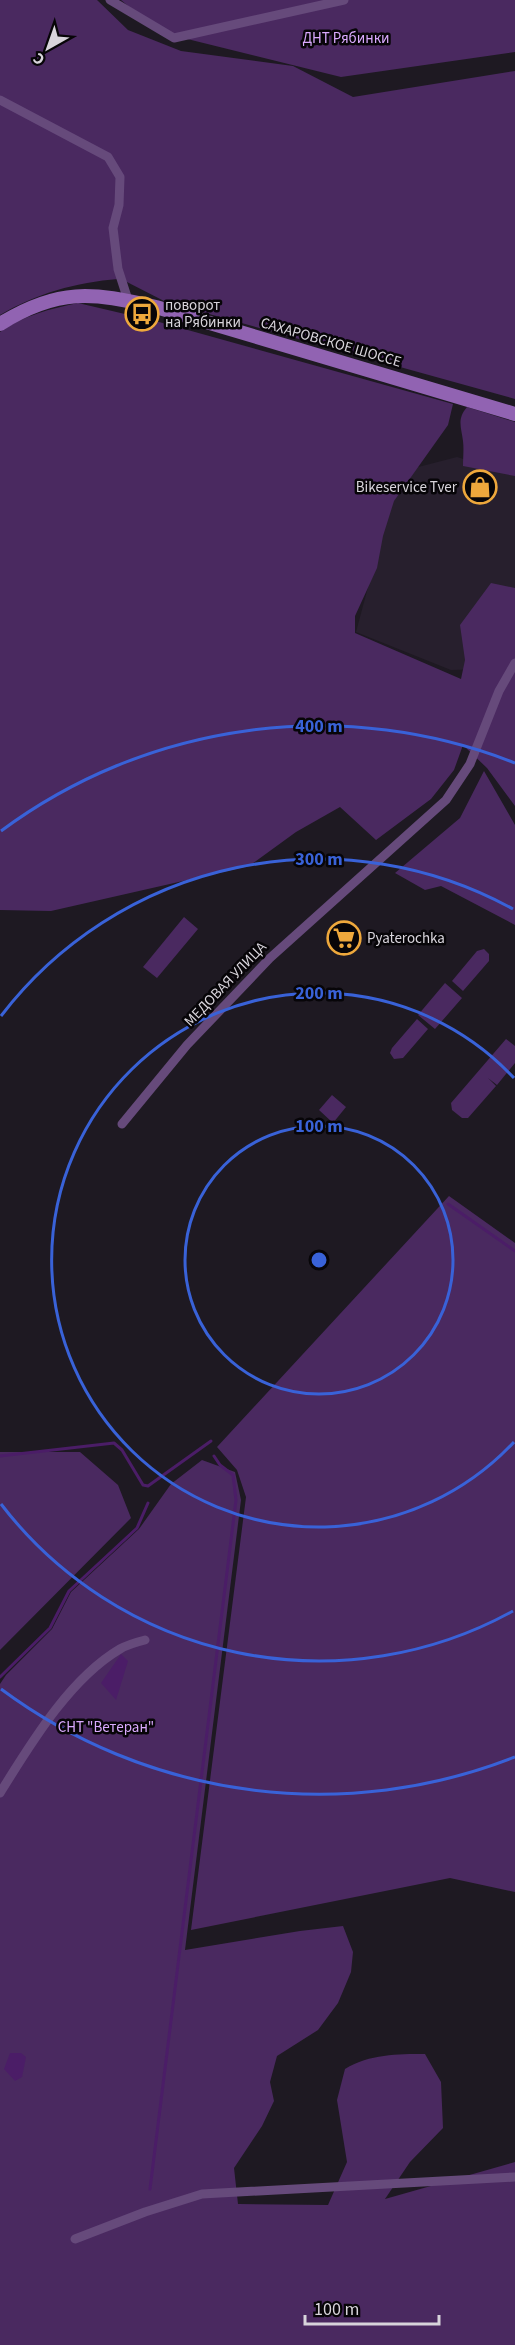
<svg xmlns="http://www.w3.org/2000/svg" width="515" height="2345" font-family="'Source Sans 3',sans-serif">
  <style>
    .built { fill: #271f2d }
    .green { fill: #4a2960 }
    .water { fill: #4b1d67 }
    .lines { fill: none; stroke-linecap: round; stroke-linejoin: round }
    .stream { stroke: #4b1d67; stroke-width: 3 }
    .street { stroke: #664a7b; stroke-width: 9 }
    .secondary { stroke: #9163b2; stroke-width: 14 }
    .ring { fill: none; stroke: #3962d8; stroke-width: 3 }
    .labels { text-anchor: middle; stroke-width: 5; stroke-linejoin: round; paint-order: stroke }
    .park-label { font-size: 15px; fill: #daaafe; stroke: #070508 }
    .poi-label { font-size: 15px; fill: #d8d4db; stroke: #070508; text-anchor: start }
    .street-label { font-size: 15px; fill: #d8d4db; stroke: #070508 }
    .centre { fill: #3962d8; stroke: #070508; stroke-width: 3 }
    .ring-label { font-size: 18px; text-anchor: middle; font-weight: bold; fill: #3962d8; stroke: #070508; stroke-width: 5; stroke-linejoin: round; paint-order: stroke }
  </style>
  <rect width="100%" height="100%" fill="#1e1922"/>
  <!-- built -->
  <path class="built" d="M 457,457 L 515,475 L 515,610 L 484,669 L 451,670 L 356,632 L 399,472 Z"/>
  <!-- green -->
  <path class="green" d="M 0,0 L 97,0 L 128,30 L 181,51 L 293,66 L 353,97 L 515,71 L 515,399 L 166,302 L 125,281 C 119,265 113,242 116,225 C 119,209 123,196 122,179 L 117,179 L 117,204 L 110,228 L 114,269 L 118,279 C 77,282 35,294 0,315 Z
    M 121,0 L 515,0 L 515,52 L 341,77 L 159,32 Z
    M 78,303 L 159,322 L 453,404 L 448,425 L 394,501 L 383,536 L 377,568 L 355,616 L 355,633 L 461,679 L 465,660 L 460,625 L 491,583 L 515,588 L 515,806 L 487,768 L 463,745 L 454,770 L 431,799 L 376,840 L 340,807 L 296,832 L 249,866 L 51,911 L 0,910 L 0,332 C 24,315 50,309 78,303 Z
    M 467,407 L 515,422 L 515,476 L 463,466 C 463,458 464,449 463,441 C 461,426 457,419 467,407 Z
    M 484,771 L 515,825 L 515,925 L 441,886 L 425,890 L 395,873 L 460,818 Z
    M 184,917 L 198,929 L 157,978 L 143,967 Z
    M 484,949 L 489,954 L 489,961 L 463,991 L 452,981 L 477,951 Z
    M 445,983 L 462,998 L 435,1029 L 418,1015 Z
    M 417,1019 L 428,1029 L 403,1058 L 394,1059 L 390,1053 L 392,1048 Z
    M 506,1039 L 515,1046 L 515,1063 L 497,1085 L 488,1078 L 496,1086 L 468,1118 L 462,1118 L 452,1110 L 451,1103 Z
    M 332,1095 L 346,1107 L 333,1123 L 319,1110 Z
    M 449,1196 L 515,1243 L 515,1892 L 450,1878 L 191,1930 L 246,1497 L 237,1470 L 217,1447 Z
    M 0,1452 L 80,1452 L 118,1485 L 131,1518 L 0,1650 Z
    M 202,1460 L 235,1472 L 241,1500 L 185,1950 L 300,1931 L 343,1926 L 353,1952 L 351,1972 L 338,2003 L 318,2030 L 277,2056 L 270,2082 L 274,2101 L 262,2126 L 234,2168 L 238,2204 L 328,2205 L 347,2162 L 337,2100 L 345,2069 C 370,2054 397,2054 425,2054 L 441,2082 L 443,2128 L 410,2162 L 385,2199 L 515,2162 L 515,2345 L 0,2345 L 0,1684 L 6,1675 L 52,1629 L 71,1592 L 139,1529 L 171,1484 Z"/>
  <!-- water -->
  <path class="water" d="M 121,1654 L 128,1661 L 116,1700 L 101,1683 Z
    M 10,2053 L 21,2053 L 26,2057 L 22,2077 L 15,2081 L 4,2069 Z"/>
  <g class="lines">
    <!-- stream -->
    <path class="stream" d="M 448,1204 L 515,1251
      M 0,1456 L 114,1443 L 122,1450 L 143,1485 L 148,1486 L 211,1441
      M 0,1677 L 50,1628 L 69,1591 L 137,1528 L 148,1503
      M 150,2189 L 236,1500 L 233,1475 L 220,1465 L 214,1456"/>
    <!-- street -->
    <path class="street" d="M 110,0 L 174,38 L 344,0
      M 0,100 L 108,157 L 120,177 L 119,205 L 113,228 L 118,269 L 128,300
      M 122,1124 L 187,1045 L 270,958 L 446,800 L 470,764 L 499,691 L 515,663
      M 0,1793 C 30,1745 69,1679 120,1649 C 127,1645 137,1642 145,1640
      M 75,2239 L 145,2212 L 202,2194 L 515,2177"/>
    <!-- secondary -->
    <path class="secondary" d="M 0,324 C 58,288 92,292 156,307 L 515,414"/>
  </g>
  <!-- distance rings -->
  <g class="ring">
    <circle cx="319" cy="1260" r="134"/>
    <path d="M514 1442A267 267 0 1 1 514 1078"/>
    <path d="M513 1611A401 401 0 0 1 1 1504M1 1016A401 401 0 0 1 513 909"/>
    <path d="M515 1757A534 534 0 0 1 1 1689M1 831A534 534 0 0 1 515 763"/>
  </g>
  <!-- icons -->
  <defs>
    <g id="bus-ring" transform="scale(1.725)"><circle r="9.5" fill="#070508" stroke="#eea83c" stroke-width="1.5"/><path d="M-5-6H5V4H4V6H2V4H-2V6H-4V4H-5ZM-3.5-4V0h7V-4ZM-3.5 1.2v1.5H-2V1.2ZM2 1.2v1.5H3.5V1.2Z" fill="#eea83c"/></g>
    <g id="shop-ring" transform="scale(1.725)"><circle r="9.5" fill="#070508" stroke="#eea83c" stroke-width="1.5"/><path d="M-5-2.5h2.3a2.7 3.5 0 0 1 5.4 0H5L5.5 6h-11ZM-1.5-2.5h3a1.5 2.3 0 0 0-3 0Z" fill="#eea83c"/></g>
    <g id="supermarket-ring" transform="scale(1.725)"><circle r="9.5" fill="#070508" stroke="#eea83c" stroke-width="1.5"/><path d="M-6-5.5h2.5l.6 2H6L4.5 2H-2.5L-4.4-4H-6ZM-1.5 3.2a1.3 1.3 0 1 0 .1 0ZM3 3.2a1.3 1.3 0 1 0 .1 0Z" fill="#eea83c"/></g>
  </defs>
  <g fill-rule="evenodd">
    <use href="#bus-ring" x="142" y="314"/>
    <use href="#shop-ring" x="480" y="487"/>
    <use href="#supermarket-ring" x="344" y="938"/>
  </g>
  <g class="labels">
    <!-- park labels -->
    <g class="park-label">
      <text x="346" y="43">ДНТ Рябинки</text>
      <text x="106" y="1732">СНТ "Ветеран"</text>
    </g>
    <!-- poi labels -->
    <g class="poi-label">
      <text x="165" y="310">поворот<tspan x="165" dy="17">на Рябинки</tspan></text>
      <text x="457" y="492" text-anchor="end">Bikeservice Tver</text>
      <text x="367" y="943">Pyaterochka</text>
    </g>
    <!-- street labels -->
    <g class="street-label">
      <text transform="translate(331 342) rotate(16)" y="5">САХАРОВСКОЕ ШОССЕ</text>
      <text transform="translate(225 984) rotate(-46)" y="5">МЕДОВАЯ УЛИЦА</text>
    </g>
  </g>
  <circle cx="319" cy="1260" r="9" class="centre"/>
  <g class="ring-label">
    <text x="319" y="732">400 m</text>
    <text x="319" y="865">300 m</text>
    <text x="319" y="999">200 m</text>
    <text x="319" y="1132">100 m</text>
  </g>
  <!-- north arrow -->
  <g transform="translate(48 48) rotate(220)" stroke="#070508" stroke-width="4.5" paint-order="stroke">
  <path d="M0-4.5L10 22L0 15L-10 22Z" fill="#d8d4db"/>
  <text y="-9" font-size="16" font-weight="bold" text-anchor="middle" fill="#d8d4db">С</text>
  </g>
  <!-- scale -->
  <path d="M305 2315v9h134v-9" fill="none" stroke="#d8d4db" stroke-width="3"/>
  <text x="314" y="2315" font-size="18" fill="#d8d4db" stroke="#070508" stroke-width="4.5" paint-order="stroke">100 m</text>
</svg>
